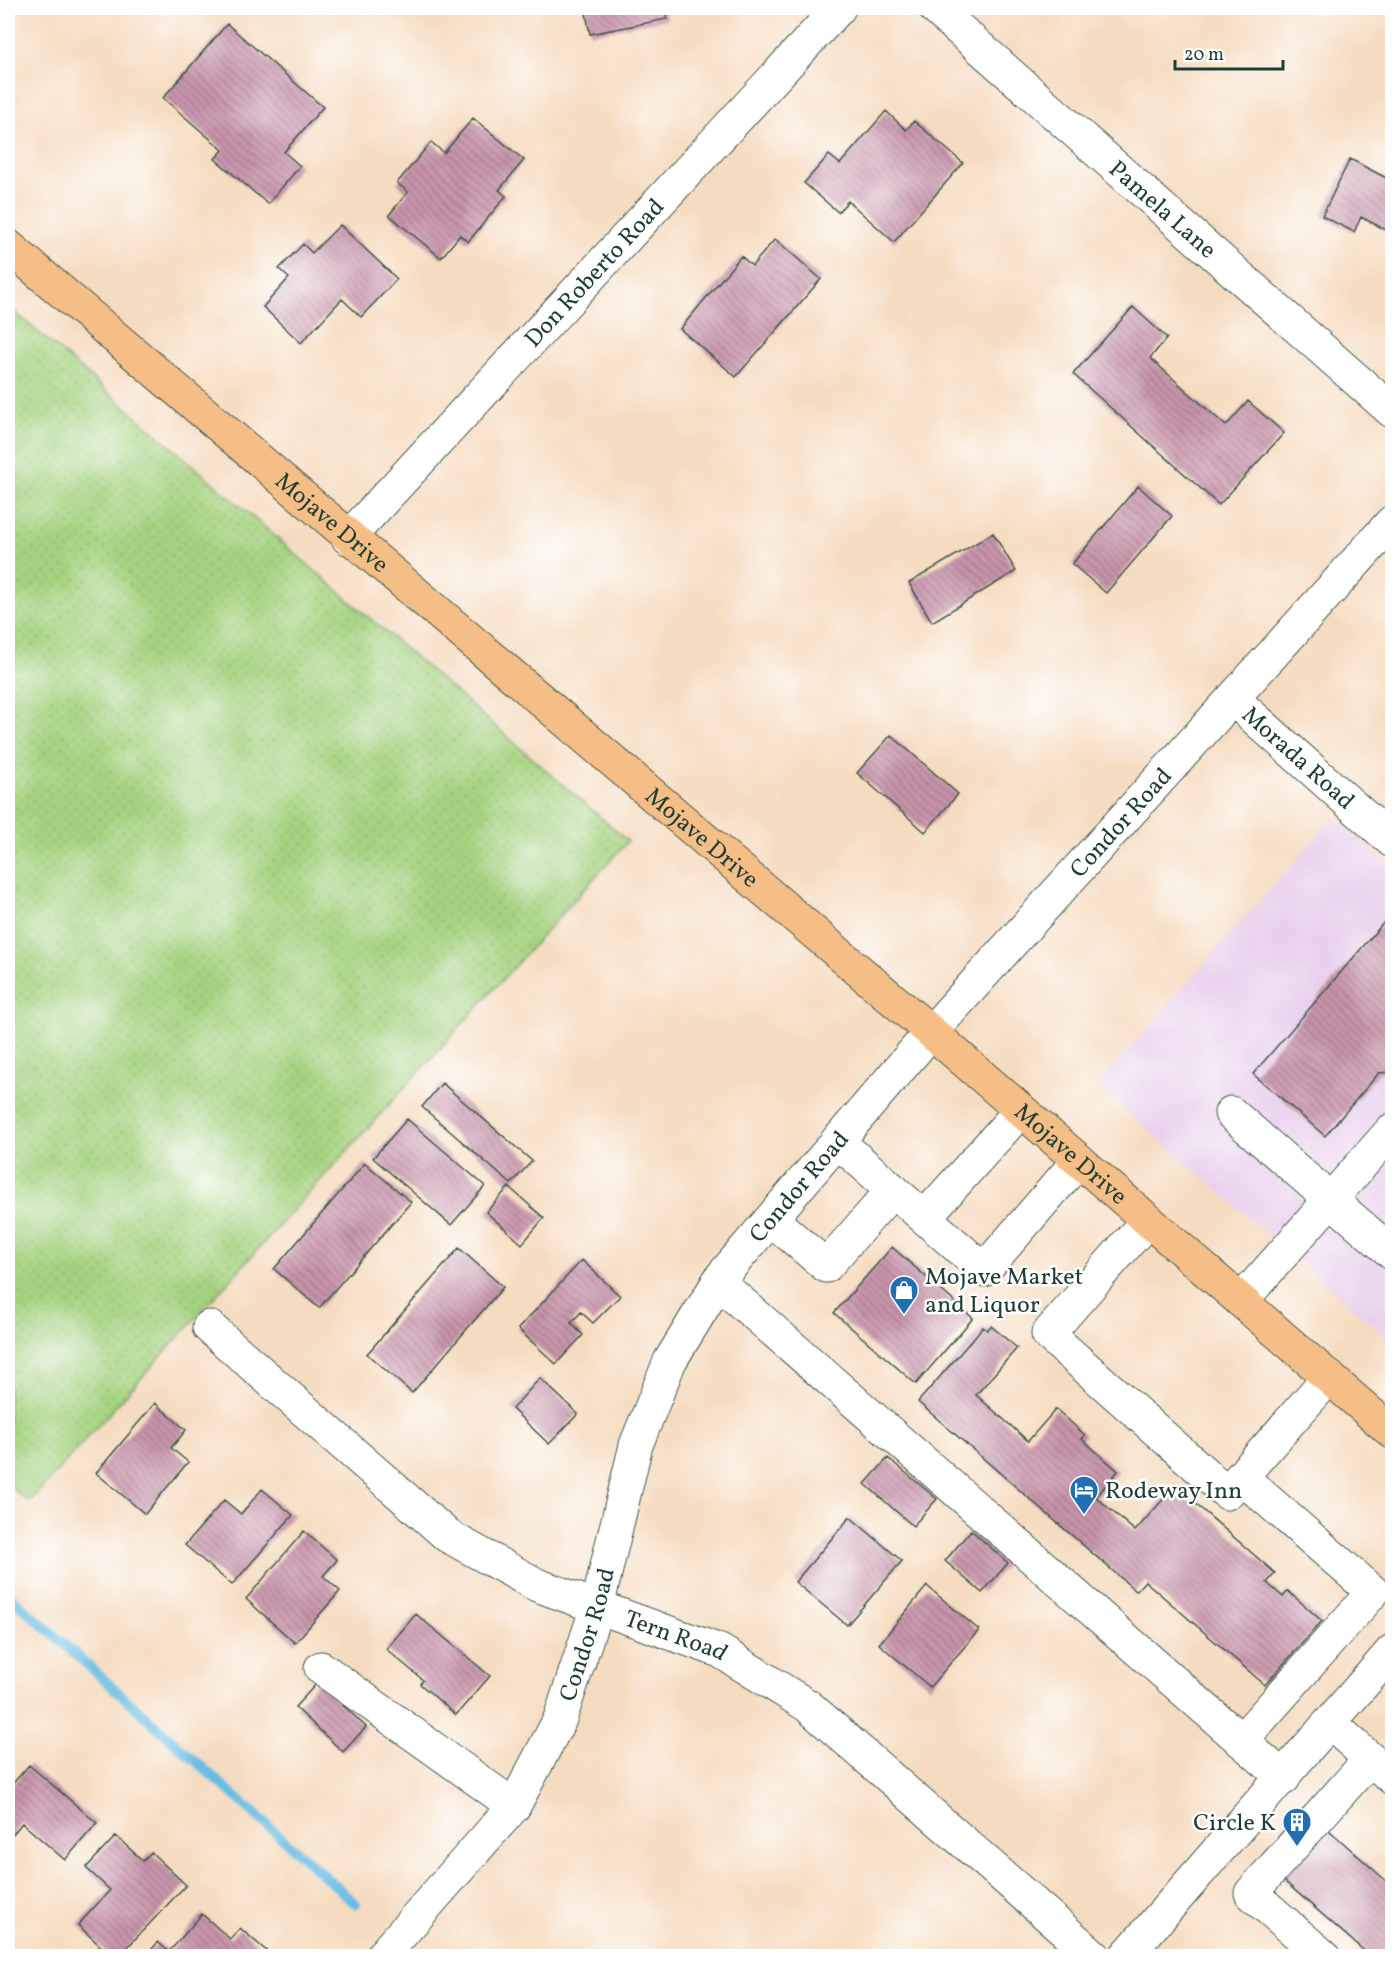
<svg xmlns="http://www.w3.org/2000/svg" width="1400" height="1964" font-family="Vollkorn,serif">
  <style>
    .built { fill: #e9d1ed }
    .grass { fill: url(#grass-dots); stroke: #62885a; stroke-width: 1.5 }
    .lines { fill: none; stroke-linecap: round; stroke-linejoin: round }
    .stream { stroke: #65bce2; stroke-width: 10 }
    .building { fill: url(#building-back-hatch) }
    .minor-casing { stroke: #3f5549; stroke-width: 35 }
    .major-casing { stroke: #3f5549; stroke-width: 35 }
    .minor { stroke: #fff; stroke-width: 33 }
    .major { stroke: #f6be87; stroke-width: 33 }
    .labels { text-anchor: middle; stroke-width: 5; stroke-linejoin: round; paint-order: stroke }
    .street-label { font-size: 24px; fill: #1f3d34; stroke: #fff }
    .poi-label { font-size: 24px; fill: #1f3d34; stroke: #fff; text-anchor: start }
  </style>
  <defs>
    <pattern id="grass-dots" width="8" height="8" patternUnits="userSpaceOnUse" patternTransform="scale(1.5)"><rect width="8" height="8" fill="#a6d380"/><path d="M2 2h.1M6 6h.1" fill="none" stroke="#8eb66f" stroke-width="1.8" stroke-linecap="round"/></pattern>
    <pattern id="building-back-hatch" width="6" height="6" patternUnits="userSpaceOnUse" patternTransform="scale(1.5)"><rect width="6" height="6" fill="#c894ab"/><path d="M-1 5l2 2M0 0l6 6M5-1l2 2" fill="none" stroke="#a27a8c"/></pattern>
  </defs>
  <rect width="100%" height="100%" fill="#fff"/>
  <filter id="ink" filterUnits="userSpaceOnUse"><feTurbulence type="fractalNoise" baseFrequency=".0167" numOctaves="2"/><feDisplacementMap in="SourceGraphic" scale="12" xChannelSelector="R" yChannelSelector="G"/><feConvolveMatrix kernelMatrix="1 2 1 2 8 2 1 2 1" color-interpolation-filters="sRGB"/></filter>
  <filter id="wash" filterUnits="userSpaceOnUse"><feTurbulence type="fractalNoise" baseFrequency=".008" numOctaves="4" result="noise"/><feDisplacementMap in="SourceGraphic" scale="24" xChannelSelector="R" yChannelSelector="G"/><feGaussianBlur stdDeviation="1.35" result="paint"/><feColorMatrix in="noise" values="0 0 0 0 0 0 0 0 0 0 0 0 0 0 0 0 0 1.4 0 .05"/><feComposite in="paint" operator="in"/></filter>
  <g filter="url(#wash)">
    <rect width="100%" height="100%" fill="#f5dcc0"/>
    <!-- built -->
    <path class="built" d="M 1335,816 L 1392,867 L 1392,1342 L 1097,1085 Z"/>
    <!-- grass -->
    <path class="grass" d="M 8,306 L 628,841 L 29,1502 L 8,1485 Z"/>
    <g class="lines">
      <!-- stream -->
      <path class="stream" d="M 8,1594 L 356,1904"/>
    </g>
    <g id="blocks">
      <!-- building -->
      <path class="building" d="M 585,8 L 665,8 L 667,19 L 590,34 Z
        M 227,24 L 323,107 L 284,152 L 300,166 L 268,204 L 215,159 L 223,150 L 163,98 Z
        M 886,111 L 906,130 L 914,121 L 963,163 L 894,242 L 848,201 L 838,212 L 804,183 L 829,155 L 840,164 Z
        M 473,118 L 524,160 L 499,190 L 506,196 L 468,242 L 460,235 L 441,258 L 389,215 L 408,192 L 397,183 L 431,142 L 444,153 Z
        M 1350,159 L 1392,181 L 1392,233 L 1361,217 L 1354,232 L 1322,216 Z
        M 340,225 L 397,279 L 361,317 L 342,299 L 301,343 L 263,307 L 289,278 L 279,269 L 303,244 L 312,253 Z
        M 775,239 L 821,279 L 736,377 L 680,329 L 741,256 L 752,266 Z
        M 1133,307 L 1167,338 L 1150,358 L 1226,426 L 1248,401 L 1284,433 L 1219,505 L 1073,374 Z
        M 1138,486 L 1172,516 L 1106,593 L 1072,564 Z
        M 993,533 L 1016,571 L 932,622 L 909,583 Z
        M 891,735 L 958,794 L 925,832 L 857,773 Z
        M 1385,921 L 1392,928 L 1392,1072 L 1379,1073 L 1325,1136 L 1253,1074 Z
        M 442,1083 L 532,1161 L 511,1184 L 422,1107 Z
        M 407,1119 L 485,1186 L 451,1225 L 373,1158 Z
        M 365,1163 L 411,1202 L 319,1308 L 274,1269 Z
        M 509,1187 L 544,1218 L 522,1244 L 486,1212 Z
        M 892,1247 L 973,1318 L 916,1384 L 834,1313 Z
        M 459,1248 L 503,1287 L 412,1393 L 367,1354 Z
        M 582,1260 L 620,1296 L 593,1323 L 581,1312 L 571,1323 L 583,1335 L 556,1364 L 518,1329 Z
        M 991,1326 L 1017,1348 L 976,1395 L 1028,1441 L 1056,1409 L 1085,1435 L 1082,1439 L 1118,1471 L 1096,1497 L 1135,1531 L 1175,1486 L 1275,1573 L 1267,1583 L 1283,1597 L 1288,1591 L 1322,1621 L 1265,1685 L 1145,1581 L 1136,1591 L 918,1402 L 983,1327 L 987,1330 Z
        M 540,1378 L 578,1414 L 549,1444 L 512,1409 Z
        M 155,1403 L 186,1430 L 171,1448 L 188,1462 L 145,1514 L 96,1473 Z
        M 888,1458 L 937,1499 L 913,1526 L 865,1484 Z
        M 262,1489 L 293,1515 L 232,1585 L 185,1545 L 224,1500 L 241,1514 Z
        M 850,1517 L 902,1561 L 847,1625 L 795,1582 Z
        M 971,1530 L 1008,1563 L 982,1593 L 945,1561 Z
        M 304,1531 L 337,1560 L 323,1576 L 340,1591 L 295,1643 L 246,1599 Z
        M 927,1586 L 979,1630 L 930,1687 L 879,1644 Z
        M 416,1614 L 490,1676 L 456,1715 L 420,1684 L 423,1680 L 386,1649 Z
        M 318,1682 L 366,1727 L 343,1752 L 295,1707 Z
        M 29,1765 L 97,1823 L 65,1860 L 22,1823 L 8,1840 L 8,1789 Z
        M 1304,1808 L 1392,1886 L 1392,1956 L 1370,1956 L 1259,1859 Z
        M 116,1836 L 143,1861 L 151,1852 L 186,1885 L 119,1956 L 111,1956 L 78,1925 L 110,1890 L 86,1868 Z
        M 202,1914 L 230,1939 L 240,1928 L 270,1954 L 268,1956 L 146,1956 L 158,1942 L 169,1952 Z"/>
    </g>
  </g>
  <g filter="url(#ink)">
    <use href="#blocks" fill-opacity="0" stroke="#3f5549" stroke-width="1.5"/>
    <g class="lines">
      <!-- minor casing -->
      <g class="minor-casing">
        <g id="minor">
          <path id="s1" d="M 935,8 L 1392,411"/>
          <path id="s2" d="M 348,538 L 839,8"/>
          <path id="s3" d="M 1233,699 L 1392,841"/>
          <path d="M 1231,1113 L 1392,1253"/>
          <path d="M 837,1141 L 984,1270 L 1079,1160"/>
          <path d="M 925,1217 L 1021,1110"/>
          <path d="M 771,1219 L 826,1266 L 893,1190"/>
          <path d="M 1148,1220 L 1048,1334 L 1227,1493 L 1329,1377"/>
          <path d="M 718,1282 L 1284,1778"/>
          <path d="M 1241,1301 L 1392,1130"/>
          <path id="s4" d="M 209,1327 L 448,1536 L 537,1585 L 720,1651 L 808,1706 L 1094,1956"/>
          <path d="M 1241,1477 L 1373,1592 L 1241,1741"/>
          <path d="M 321,1668 L 514,1806"/>
          <path d="M 1331,1724 L 1392,1778"/>
          <path id="s5" d="M 382,1956 L 514,1806 L 560,1719 L 597,1607 L 636,1445 L 670,1361 L 722,1276 L 931,1032 L 1392,522"/>
          <path d="M 1126,1956 L 1392,1651"/>
          <path d="M 1323,1956 L 1251,1893 L 1370,1759"/>
        </g>
      </g>
      <!-- major casing -->
      <g class="major-casing">
        <g id="major">
          <path id="s6" d="M 8,246 L 931,1032 L 1392,1432"/>
        </g>
      </g>
      <!-- minor -->
      <use href="#minor" class="minor"/>
      <!-- major -->
      <use href="#major" class="major"/>
    </g>
  </g>
  <!-- icons -->
  <defs>
    <g id="shop-pin" transform="scale(1.5)"><path d="M0 17L-7.5 6A9.5 9.5 0 1 1 7.5 6Z" fill="#1f6fb2" stroke="#fff"/><path d="M-5-2.5h2.3a2.7 3.5 0 0 1 5.4 0H5L5.5 6h-11ZM-1.5-2.5h3a1.5 2.3 0 0 0-3 0Z" fill="#fff"/></g>
    <g id="hotel-pin" transform="scale(1.5)"><path d="M0 17L-7.5 6A9.5 9.5 0 1 1 7.5 6Z" fill="#1f6fb2" stroke="#fff"/><path d="M-6-4.5h1.5V1H6V5H4.5V3h-9V5H-6ZM-4 0a1.8 1.8 0 1 1 3.6 0ZM.5 0V-2.5h3Q6-2.5 6 0Z" fill="#fff"/></g>
    <g id="building-pin" transform="scale(1.5)"><path d="M0 17L-7.5 6A9.5 9.5 0 1 1 7.5 6Z" fill="#1f6fb2" stroke="#fff"/><path d="M-4-6H4V6H1V3H-1V6H-4ZM-2.5-4.3h1.7v1.8h-1.7ZM.8-4.3h1.7v1.8H.8ZM-2.5-1h1.7V.8h-1.7ZM.8-1h1.7V.8H.8Z" fill="#fff"/></g>
  </defs>
  <g fill-rule="evenodd">
    <use href="#shop-pin" x="904" y="1290"/>
    <use href="#hotel-pin" x="1084" y="1490"/>
    <use href="#building-pin" x="1297" y="1822"/>
  </g>
  <g class="labels">
    <!-- street labels -->
    <g class="street-label">
      <text dy="8" stroke="none"><textPath href="#s1" startOffset="304">Pamela Lane</textPath></text>
      <text dy="8" stroke="none"><textPath href="#s2" startOffset="362">Don Roberto Road</textPath></text>
      <text dy="8" stroke="none"><textPath href="#s6" startOffset="426">Mojave Drive</textPath></text>
      <text dy="8" stroke="none"><textPath href="#s3" startOffset="88">Morada Road</textPath></text>
      <text dy="8" stroke="none"><textPath href="#s5" startOffset="1377">Condor Road</textPath></text>
      <text dy="8" stroke="none"><textPath href="#s6" startOffset="912">Mojave Drive</textPath></text>
      <text dy="8" stroke="none"><textPath href="#s6" startOffset="1398">Mojave Drive</textPath></text>
      <text dy="8" stroke="none"><textPath href="#s5" startOffset="891">Condor Road</textPath></text>
      <text dy="8" stroke="none"><textPath href="#s5" startOffset="387">Condor Road</textPath></text>
      <text dy="8" stroke="none"><textPath href="#s4" startOffset="567">Tern Road</textPath></text>
    </g>
    <!-- poi labels -->
    <g class="poi-label">
      <text x="925" y="1284">Mojave Market<tspan x="925" dy="28">and Liquor</tspan></text>
      <text x="1105" y="1498">Rodeway Inn</text>
      <text x="1276" y="1830" text-anchor="end">Circle K</text>
    </g>
  </g>
  <!-- margin -->
  <rect width="1400" height="1964" fill="none" stroke="#fff" stroke-width="30"/>
  <!-- scale -->
  <path d="M1175 60v9h108v-9" fill="none" stroke="#1f3d34" stroke-width="3"/>
  <text x="1184" y="60" font-size="18" fill="#1f3d34" stroke="#ffffff" stroke-width="4.5" paint-order="stroke">20 m</text>
</svg>
